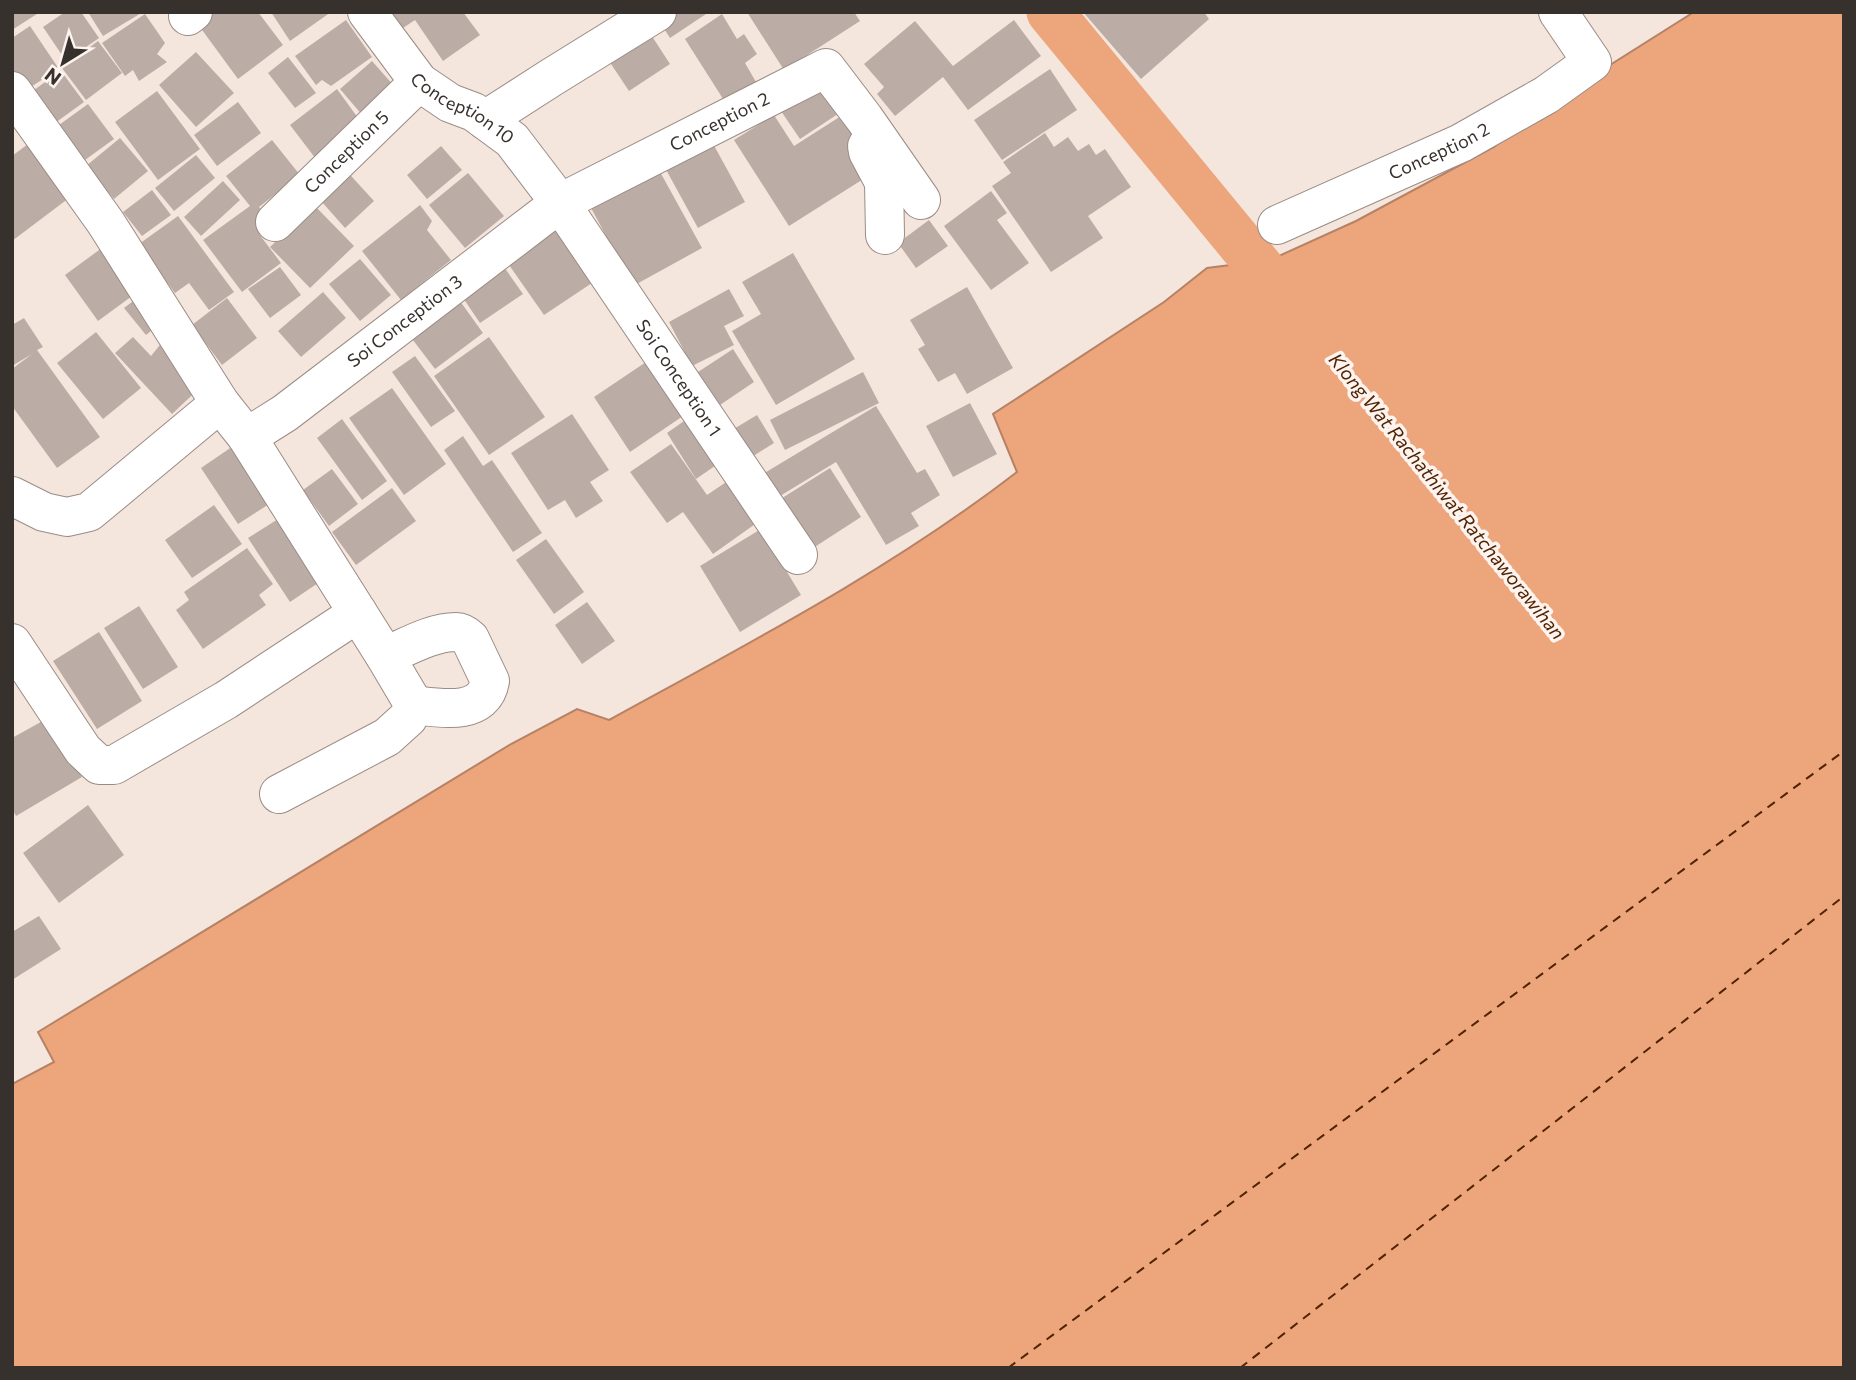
<svg xmlns="http://www.w3.org/2000/svg" width="1856" height="1380" font-family="Commissioner,sans-serif">
  <style>
    .water { fill: #eda57c; stroke: #b68265; stroke-width: 2 }
    .lines { fill: none; stroke-linecap: round; stroke-linejoin: round }
    .canal { stroke: #eda57c; stroke-width: 47 }
    .ferry { stroke: #502303; stroke-width: 2; stroke-dasharray: 9 7; stroke-linecap: butt }
    .building { fill: #bbada5 }
    .minor-casing { stroke: #9a8c85; stroke-width: 40 }
    .minor { stroke: #fff; stroke-width: 38 }
    .labels { text-anchor: middle; stroke-width: 7; stroke-linejoin: round; paint-order: stroke }
    .street-label { font-size: 18px; fill: #37312e; stroke: #fef4ef }
    .water-label { font-size: 19px; font-style: italic; fill: #502303; stroke: #fef4ef }
  </style>
  <rect width="100%" height="100%" fill="#f5e6dd"/>
  <!-- water -->
  <path class="water" d="M 1694,12 L 1844,12 L 1844,1368 L 12,1368 L 12,1084 L 54,1062 L 38,1032 L 511,744 L 577,709 L 609,720 C 749,643 890,570 1017,472 L 993,414 L 1164,302 L 1207,268 L 1270,260 L 1356,221 L 1494,147 L 1553,101 Z"/>
  <g class="lines">
    <!-- canal -->
    <path class="canal" d="M 1050,12 L 1296,311"/>
    <!-- ferry -->
    <path class="ferry" d="M 1008,1368 L 1844,751
      M 1240,1368 L 1844,896"/>
  </g>
  <!-- building -->
  <path class="building" d="M 12,12 L 40,12 L 12,30 Z
    M 65,12 L 81,12 L 99,38 L 66,61 L 43,27 Z
    M 88,12 L 143,12 L 103,36 Z
    M 212,12 L 258,12 L 283,45 L 238,79 L 197,23 Z
    M 271,12 L 331,12 L 290,41 Z
    M 374,12 L 463,12 L 480,35 L 443,61 L 415,20 L 391,36 Z
    M 672,12 L 709,12 L 670,38 L 659,21 Z
    M 747,12 L 854,12 L 860,21 L 784,70 Z
    M 1083,12 L 1204,12 L 1209,19 L 1141,79 Z
    M 145,14 L 165,43 L 157,54 L 167,62 L 139,81 L 133,70 L 125,76 L 102,43 Z
    M 722,14 L 737,39 L 744,34 L 757,54 L 745,63 L 756,82 L 725,102 L 685,39 Z
    M 346,20 L 372,57 L 331,86 L 322,80 L 316,85 L 295,56 Z
    M 1014,20 L 1041,56 L 968,110 L 943,77 L 895,116 L 877,94 L 884,87 L 864,64 L 915,21 L 953,66 Z
    M 30,26 L 59,69 L 18,95 L 12,85 L 12,38 Z
    M 646,27 L 670,64 L 629,91 L 605,55 Z
    M 98,41 L 122,73 L 86,100 L 62,68 Z
    M 196,52 L 234,93 L 196,127 L 159,85 Z
    M 288,57 L 316,93 L 295,108 L 268,73 Z
    M 372,61 L 402,95 L 369,123 L 340,89 Z
    M 1050,69 L 1077,110 L 1002,160 L 974,120 Z
    M 61,71 L 84,102 L 44,131 L 21,99 Z
    M 828,79 L 847,108 L 800,139 L 781,111 Z
    M 337,89 L 366,129 L 319,163 L 290,125 Z
    M 157,91 L 200,149 L 158,180 L 115,122 Z
    M 238,102 L 261,133 L 217,166 L 194,135 Z
    M 88,104 L 114,139 L 74,168 L 48,133 Z
    M 774,115 L 794,146 L 841,116 L 876,171 L 789,226 L 734,140 Z
    M 1045,133 L 1054,147 L 1068,137 L 1078,151 L 1089,144 L 1096,155 L 1105,149 L 1131,187 L 1088,216 L 1103,238 L 1051,272 L 992,186 L 1011,173 L 1003,162 Z
    M 120,138 L 148,171 L 114,199 L 86,166 Z
    M 272,140 L 300,175 L 259,207 L 273,225 L 259,234 L 281,263 L 242,292 L 203,240 L 250,206 L 226,176 Z
    M 711,140 L 745,202 L 698,228 L 664,166 Z
    M 28,144 L 69,198 L 12,241 L 12,156 Z
    M 441,146 L 462,170 L 427,199 L 407,175 Z
    M 196,155 L 215,178 L 174,211 L 155,188 Z
    M 343,167 L 374,201 L 345,228 L 314,193 Z
    M 659,170 L 702,248 L 633,286 L 590,206 Z
    M 468,173 L 504,216 L 465,248 L 429,205 Z
    M 223,181 L 240,200 L 201,236 L 184,217 Z
    M 152,190 L 171,215 L 142,236 L 123,212 Z
    M 991,191 L 1007,213 L 997,220 L 1029,263 L 991,290 L 944,226 Z
    M 314,205 L 354,246 L 310,288 L 270,247 Z
    M 420,205 L 432,221 L 427,230 L 451,260 L 401,300 L 362,251 Z
    M 178,216 L 234,292 L 209,310 L 189,283 L 175,293 L 139,244 Z
    M 559,216 L 601,277 L 544,315 L 502,255 Z
    M 929,220 L 948,246 L 916,268 L 898,243 Z
    M 110,242 L 143,288 L 98,321 L 65,275 Z
    M 793,253 L 855,359 L 776,405 L 732,331 L 761,314 L 742,282 Z
    M 497,257 L 523,294 L 480,323 L 455,286 Z
    M 360,259 L 391,295 L 360,321 L 329,284 Z
    M 280,267 L 301,295 L 270,318 L 248,289 Z
    M 967,287 L 1013,368 L 967,394 L 955,373 L 938,382 L 918,349 L 925,345 L 910,320 Z
    M 729,289 L 744,316 L 724,326 L 734,345 L 692,366 L 669,322 Z
    M 452,290 L 483,333 L 435,369 L 403,327 Z
    M 145,292 L 167,318 L 146,335 L 124,308 Z
    M 323,292 L 346,318 L 301,357 L 278,331 Z
    M 227,298 L 257,338 L 222,365 L 192,325 Z
    M 24,318 L 43,347 L 37,350 L 100,437 L 57,468 L 12,406 L 12,369 L 32,354 L 12,366 L 12,325 Z
    M 171,331 L 205,383 L 172,414 L 115,353 L 133,337 L 151,356 Z
    M 96,332 L 141,388 L 103,419 L 57,363 Z
    M 489,337 L 545,417 L 489,455 L 434,376 Z
    M 733,349 L 754,382 L 720,405 L 698,372 Z
    M 415,356 L 455,411 L 431,427 L 392,372 Z
    M 649,360 L 686,414 L 630,452 L 594,397 Z
    M 863,372 L 879,403 L 785,450 L 770,420 Z
    M 392,388 L 446,464 L 404,495 L 349,418 Z
    M 970,403 L 997,454 L 953,477 L 926,426 Z
    M 876,406 L 917,473 L 925,469 L 940,495 L 911,513 L 919,526 L 886,545 L 836,462 L 775,499 L 761,475 Z
    M 572,414 L 609,470 L 590,482 L 603,501 L 576,518 L 565,500 L 548,510 L 511,453 Z
    M 694,414 L 725,459 L 696,479 L 667,433 Z
    M 757,415 L 774,443 L 750,458 L 732,430 Z
    M 342,419 L 387,481 L 362,500 L 317,438 Z
    M 463,436 L 483,466 L 492,460 L 542,533 L 513,552 L 444,450 Z
    M 239,442 L 277,499 L 238,524 L 201,468 Z
    M 671,444 L 707,495 L 735,476 L 765,517 L 713,554 L 683,512 L 667,523 L 630,472 Z
    M 830,468 L 861,517 L 810,550 L 779,500 Z
    M 332,469 L 358,504 L 329,526 L 303,490 Z
    M 392,488 L 416,521 L 356,565 L 332,532 Z
    M 214,505 L 242,544 L 192,578 L 165,540 Z
    M 286,514 L 327,577 L 290,602 L 248,538 Z
    M 761,529 L 801,595 L 740,632 L 700,566 Z
    M 546,539 L 584,592 L 554,614 L 516,560 Z
    M 247,548 L 273,584 L 259,595 L 266,605 L 203,649 L 176,610 L 189,600 L 184,592 Z
    M 587,602 L 615,641 L 582,664 L 555,625 Z
    M 139,606 L 178,667 L 143,689 L 104,628 Z
    M 99,632 L 142,701 L 97,729 L 53,661 Z
    M 48,718 L 82,777 L 16,816 L 12,809 L 12,738 Z
    M 88,805 L 124,855 L 59,903 L 23,853 Z
    M 39,916 L 61,949 L 12,980 L 12,932 Z"/>
  <g class="lines">
    <!-- minor casing -->
    <g class="minor-casing">
      <g id="minor">
        <path id="s1" d="M 367,12 L 419,82 L 450,103 L 474,112 L 512,140 L 560,203 L 798,555"/>
        <path d="M 188,16 L 193,12"/>
        <path d="M 12,91 L 106,223 L 220,403 L 247,437 L 385,656 L 414,705 L 408,718 L 387,737 L 279,794"/>
        <path d="M 485,120 L 552,77 L 657,12"/>
        <path d="M 867,146 L 868,152 L 884,182 L 885,235"/>
        <path id="s2" d="M 275,222 L 419,82"/>
        <path id="s3" d="M 1277,225 L 1461,143 L 1546,95 L 1592,62 L 1558,12"/>
        <path id="s4" d="M 247,437 L 285,413 L 560,203 L 826,68 L 864,118 L 921,200"/>
        <path d="M 12,496 L 44,512 L 67,517 L 89,512 L 220,403"/>
        <path d="M 12,643 L 83,750 L 99,765 L 114,765 L 226,700 L 358,613"/>
        <path d="M 385,656 C 407,647 432,632 456,632 C 462,632 466,635 470,639 L 490,681 C 484,717 439,708 414,705"/>
      </g>
    </g>
    <!-- minor -->
    <use href="#minor" class="minor"/>
  </g>
  <g class="labels">
    <!-- street labels -->
    <g class="street-label">
      <text dy="6" stroke="none"><textPath href="#s1" startOffset="138">Conception 10</textPath></text>
      <text dy="6" stroke="none"><textPath href="#s4" startOffset="570">Conception 2</textPath></text>
      <text dy="6" stroke="none"><textPath href="#s3" startOffset="178">Conception 2</textPath></text>
      <text dy="6" stroke="none"><textPath href="#s2" startOffset="100">Conception 5</textPath></text>
      <text dy="6" stroke="none"><textPath href="#s4" startOffset="196">Soi Conception 3</textPath></text>
      <text dy="6" stroke="none"><textPath href="#s1" startOffset="488">Soi Conception 1</textPath></text>
    </g>
    <!-- water labels -->
    <g class="water-label">
      <text transform="translate(1447 496) rotate(51)" y="7">Klong Wat Rachathiwat Ratchaworawihan</text>
    </g>
  </g>
  <!-- border -->
  <rect width="1856" height="1380" fill="none" stroke="#37312e" stroke-width="28"/>
  <!-- north arrow -->
  <g transform="translate(63 63) rotate(217)" stroke="#fef4ef" stroke-width="5" paint-order="stroke">
  <path d="M0-5L12 26L0 18L-12 26Z" fill="#37312e"/>
  <text y="-10" font-size="19" font-weight="bold" text-anchor="middle" fill="#37312e">N</text>
  </g>
</svg>
